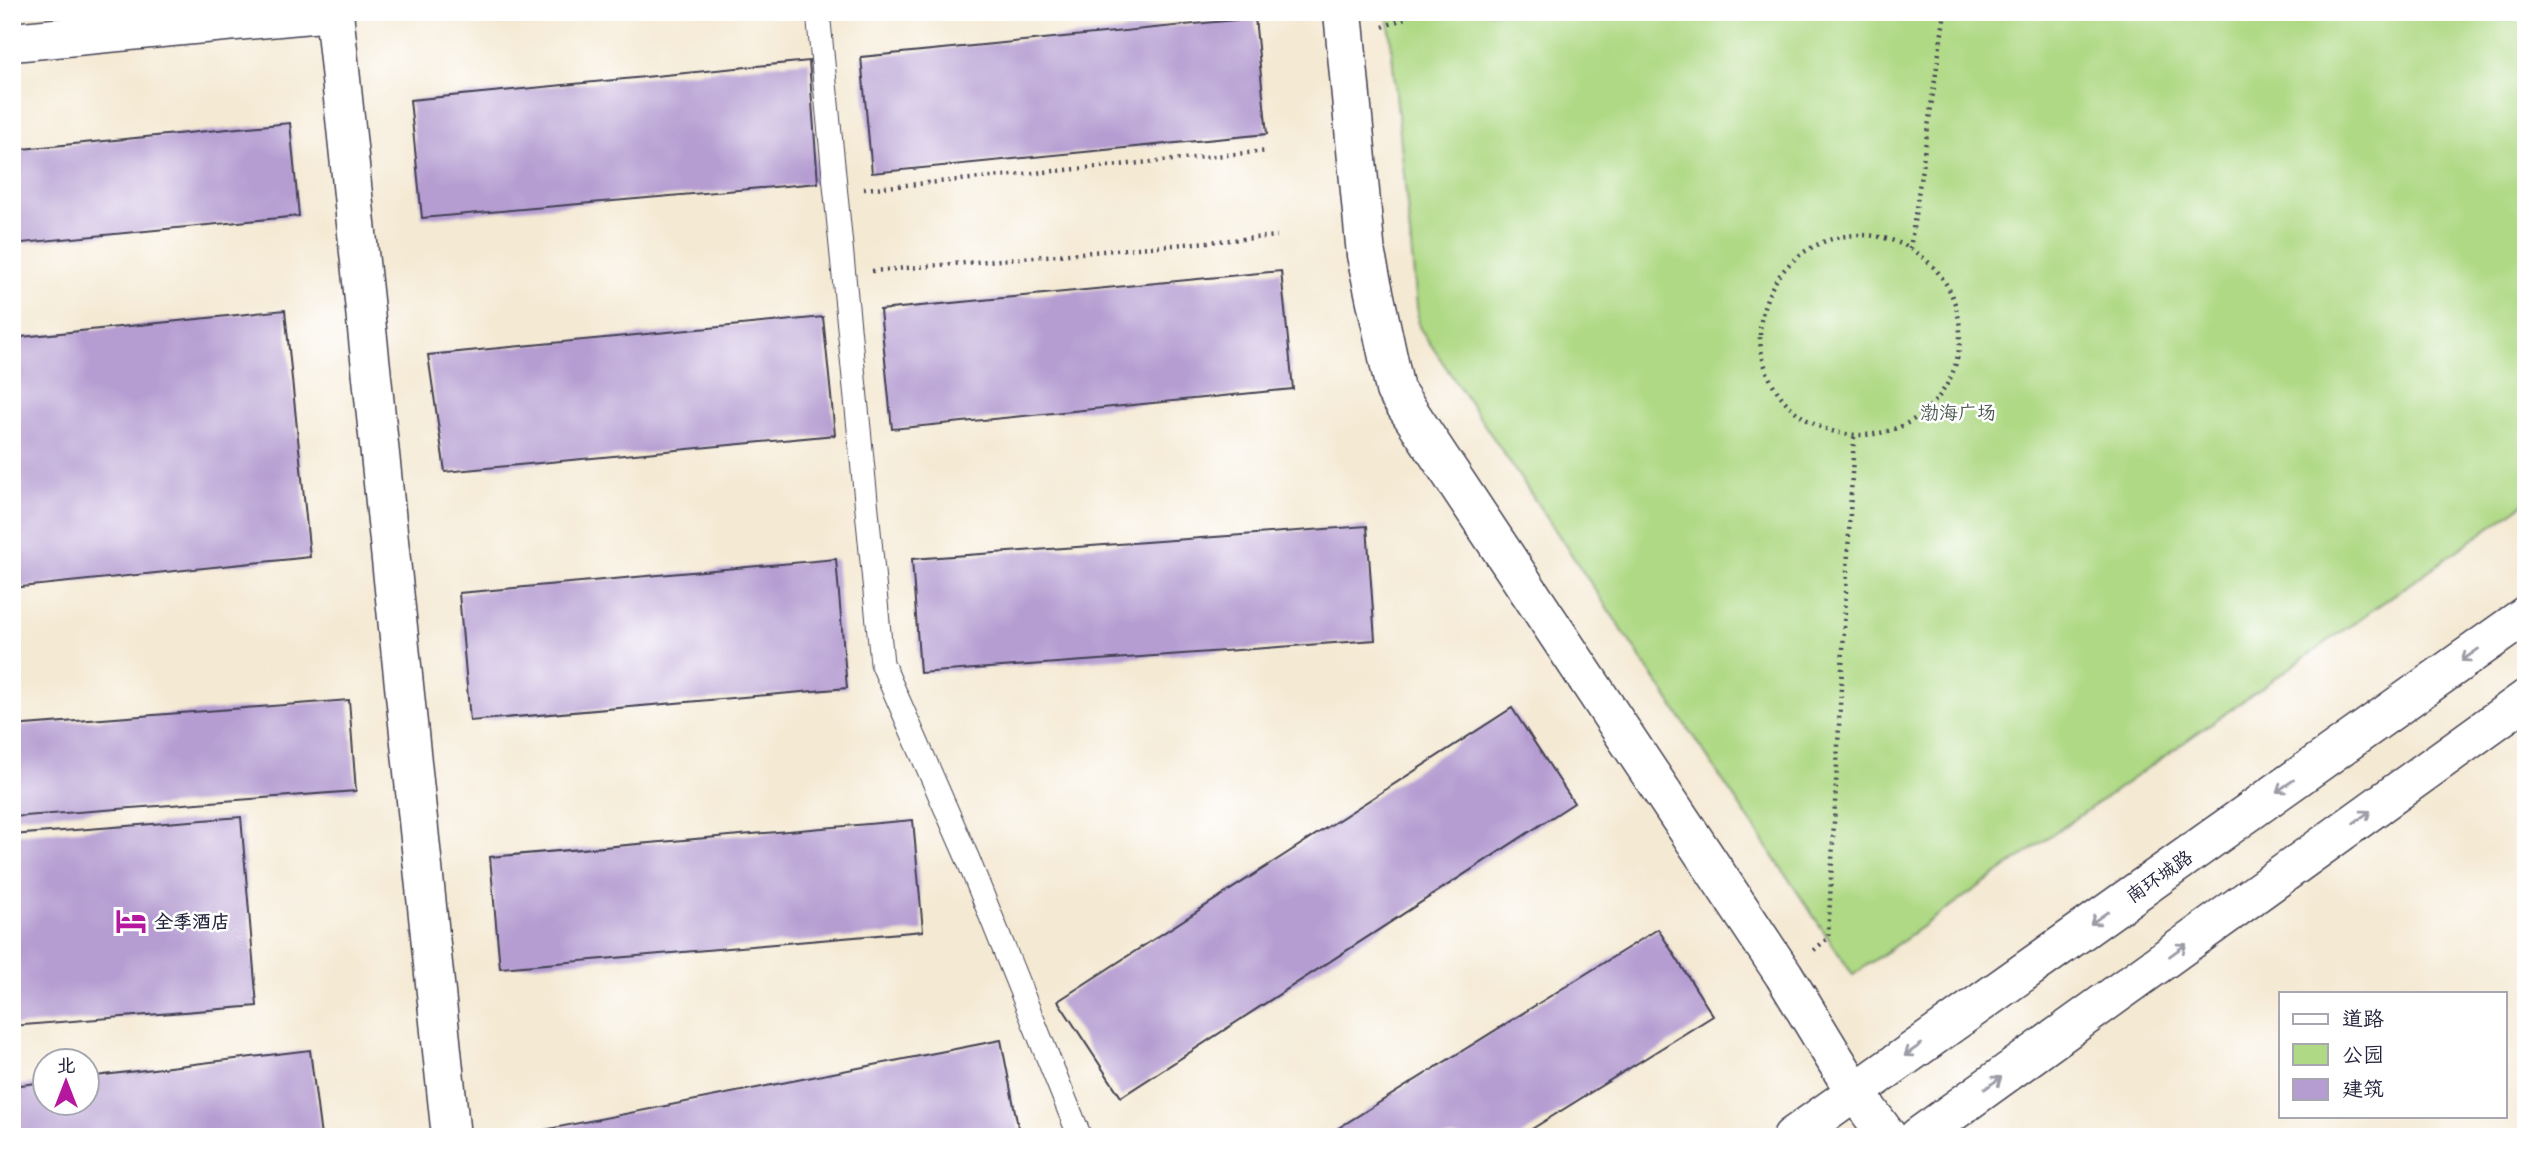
<svg xmlns="http://www.w3.org/2000/svg" width="2538" height="1149" font-family="'Playpen Sans','LXGW WenKai TC',sans-serif">
  <style>
    .green { fill: #afd984; stroke: #687e60; stroke-width: 2 }
    .building { fill: #b59dd1 }
    .lines { fill: none; stroke-linecap: round; stroke-linejoin: round }
    .lane-casing { stroke: #424052; stroke-width: 25 }
    .street-casing { stroke: #424052; stroke-width: 41 }
    .primary-casing { stroke: #424052; stroke-width: 41 }
    .path { stroke: #424052; stroke-width: 4.5; stroke-dasharray: 2 5; stroke-linecap: butt }
    .lane { stroke: #fff; stroke-width: 23 }
    .street { stroke: #fff; stroke-width: 38 }
    .primary { stroke: #fff; stroke-width: 38 }
    .oneway { stroke: #9c9ca7 }
    .labels { text-anchor: middle; stroke-width: 5; stroke-linejoin: round; paint-order: stroke }
    .park-label { font-size: 19px; fill: #4c5951; stroke: #fff }
    .street-label { font-size: 19px; fill: #22223b; stroke: #fff }
    .poi-label { font-size: 19px; font-weight: bold; fill: #22223b; stroke: #fff; text-anchor: start }
  </style>
  <rect width="100%" height="100%" fill="#fff"/>
  <filter id="ink" filterUnits="userSpaceOnUse"><feTurbulence type="fractalNoise" baseFrequency=".0143" numOctaves="2"/><feDisplacementMap in="SourceGraphic" scale="14" xChannelSelector="R" yChannelSelector="G"/><feConvolveMatrix kernelMatrix="1 2 1 2 8 2 1 2 1" color-interpolation-filters="sRGB"/></filter>
  <filter id="wash" filterUnits="userSpaceOnUse"><feTurbulence type="fractalNoise" baseFrequency=".00686" numOctaves="4" result="noise"/><feDisplacementMap in="SourceGraphic" scale="28" xChannelSelector="R" yChannelSelector="G"/><feGaussianBlur stdDeviation="1.57" result="paint"/><feColorMatrix in="noise" values="0 0 0 0 0 0 0 0 0 0 0 0 0 0 0 0 0 1.4 0 .05"/><feComposite in="paint" operator="in"/></filter>
  <g filter="url(#wash)">
    <rect width="100%" height="100%" fill="#f4e9d3"/>
    <!-- green -->
    <path class="green" d="M 1388,12 L 2526,12 L 2526,502 L 1853,975 L 1419,327 Z"/>
    <g id="blocks">
      <!-- building -->
      <path class="building" d="M 1255,18 L 1267,134 L 872,173 L 861,57 Z
        M 809,61 L 818,183 L 422,218 L 410,100 Z
        M 290,123 L 299,216 L 12,244 L 12,150 Z
        M 1281,271 L 1293,389 L 892,429 L 880,310 Z
        M 285,310 L 310,557 L 12,588 L 12,338 Z
        M 823,317 L 835,435 L 445,472 L 428,355 Z
        M 1367,526 L 1375,640 L 920,673 L 912,559 Z
        M 836,559 L 847,688 L 470,721 L 459,593 Z
        M 349,700 L 356,791 L 12,817 L 12,726 Z
        M 1512,708 L 1574,803 L 1121,1097 L 1058,1001 Z
        M 241,817 L 257,1006 L 12,1026 L 12,835 Z
        M 913,820 L 923,931 L 500,968 L 490,857 Z
        M 1658,929 L 1713,1016 L 1519,1137 L 1324,1137 Z
        M 1001,1040 L 1020,1137 L 518,1137 L 518,1135 Z
        M 310,1050 L 321,1137 L 12,1137 L 12,1086 L 46,1082 L 46,1104 L 88,1104 L 88,1077 Z"/>
    </g>
  </g>
  <g filter="url(#ink)">
    <use href="#blocks" fill-opacity="0" stroke="#424052" stroke-width="2"/>
    <g class="lines">
      <!-- lane casing -->
      <g class="lane-casing">
        <path id="lane" d="M 818,12 L 882,663 L 967,857 L 1080,1137"/>
      </g>
      <!-- street casing -->
      <g class="street-casing">
        <path id="street" d="M 334,12 L 451,1137
          M 1343,12 L 1366,255 L 1395,390 L 1784,975 L 1855,1092 L 1888,1137
          M 12,42 L 332,12"/>
      </g>
      <!-- primary casing -->
      <g class="primary-casing">
        <path id="primary" d="M 1792,1137 L 2526,615
          M 1918,1137 L 2526,699"/>
      </g>
      <!-- path -->
      <path class="path" d="M 1383,27 L 1407,17 L 1413,12
        M 864,189 L 1268,151
        M1760 335a100 100 0 1 1 200 0a100 100 0 1 1-200 0Z
        M 1910,249 L 1945,12
        M 872,271 L 1277,236
        M 1814,950 L 1828,938 L 1854,436"/>
      <!-- lane -->
      <use href="#lane" class="lane"/>
      <!-- street -->
      <use href="#street" class="street"/>
      <!-- primary -->
      <use href="#primary" class="primary"/>
    </g>
    <!-- one-way arrows -->
    <defs><path id="oneway-shaft" d="M-6 0H5M1.5-3L5.5 0L1.5 3" fill="none" stroke-width="1.6" stroke-linecap="round" stroke-linejoin="round" transform="scale(1.75)"/></defs>
    <g class="oneway">
      <use href="#oneway-shaft" transform="translate(2470 655) rotate(145)"/>
      <use href="#oneway-shaft" transform="translate(2285 786) rotate(145)"/>
      <use href="#oneway-shaft" transform="translate(2362 817) rotate(-36)"/>
      <use href="#oneway-shaft" transform="translate(2099 918) rotate(145)"/>
      <use href="#oneway-shaft" transform="translate(2178 950) rotate(-36)"/>
      <use href="#oneway-shaft" transform="translate(1913 1050) rotate(145)"/>
      <use href="#oneway-shaft" transform="translate(1993 1083) rotate(-36)"/>
    </g>
  </g>
  <!-- icons -->
  <defs>
    <g id="hotel-bare" transform="scale(2.415)"><path d="M-6-4.5h1.5V1H6V5H4.5V3h-9V5H-6ZM-4 0a1.8 1.8 0 1 1 3.6 0ZM.5 0V-2.5h3Q6-2.5 6 0Z" fill="#b5179e" stroke="#fff" stroke-width="2.5" paint-order="stroke"/></g>
  </defs>
  <g fill-rule="evenodd">
    <use href="#hotel-bare" x="131" y="921"/>
  </g>
  <g class="labels">
    <!-- park labels -->
    <g class="park-label">
      <text x="1958" y="419">渤海广场</text>
    </g>
    <!-- street labels -->
    <g class="street-label">
      <text transform="translate(2159 876) rotate(-35)" y="7">南环城路</text>
    </g>
    <!-- poi labels -->
    <g class="poi-label">
      <text x="154" y="928">全季酒店</text>
    </g>
  </g>
  <!-- margin -->
  <rect width="2538" height="1149" fill="none" stroke="#fff" stroke-width="42"/>
  <!-- legend -->
  <rect x="2279" y="992" width="228" height="126" fill="#ffffff" stroke="#a7a7b1" stroke-width="2"/>
  <rect x="2293" y="1014" width="35" height="10" fill="#ffffff" stroke="#a7a7b1" stroke-width="2"/>
  <text x="2342" y="1026" font-size="21" fill="#22223b">道路</text>
  <rect x="2293" y="1044" width="35" height="21" fill="#afd984" stroke="#a7a7b1" stroke-width="2"/>
  <text x="2342" y="1062" font-size="21" fill="#22223b">公园</text>
  <rect x="2293" y="1079" width="35" height="21" fill="#b59dd1" stroke="#a7a7b1" stroke-width="2"/>
  <text x="2342" y="1096" font-size="21" fill="#22223b">建筑</text>
  <!-- north arrow -->
  <g transform="translate(66 1082)"><circle r="33" fill="#ffffff" stroke="#a7a7b1" stroke-width="2"/>
  <path d="M0-5L12 26L0 18L-12 26Z" fill="#b5179e"/>
  <text y="-10" font-size="19" font-weight="bold" text-anchor="middle" fill="#22223b">北</text>
  </g>
</svg>
